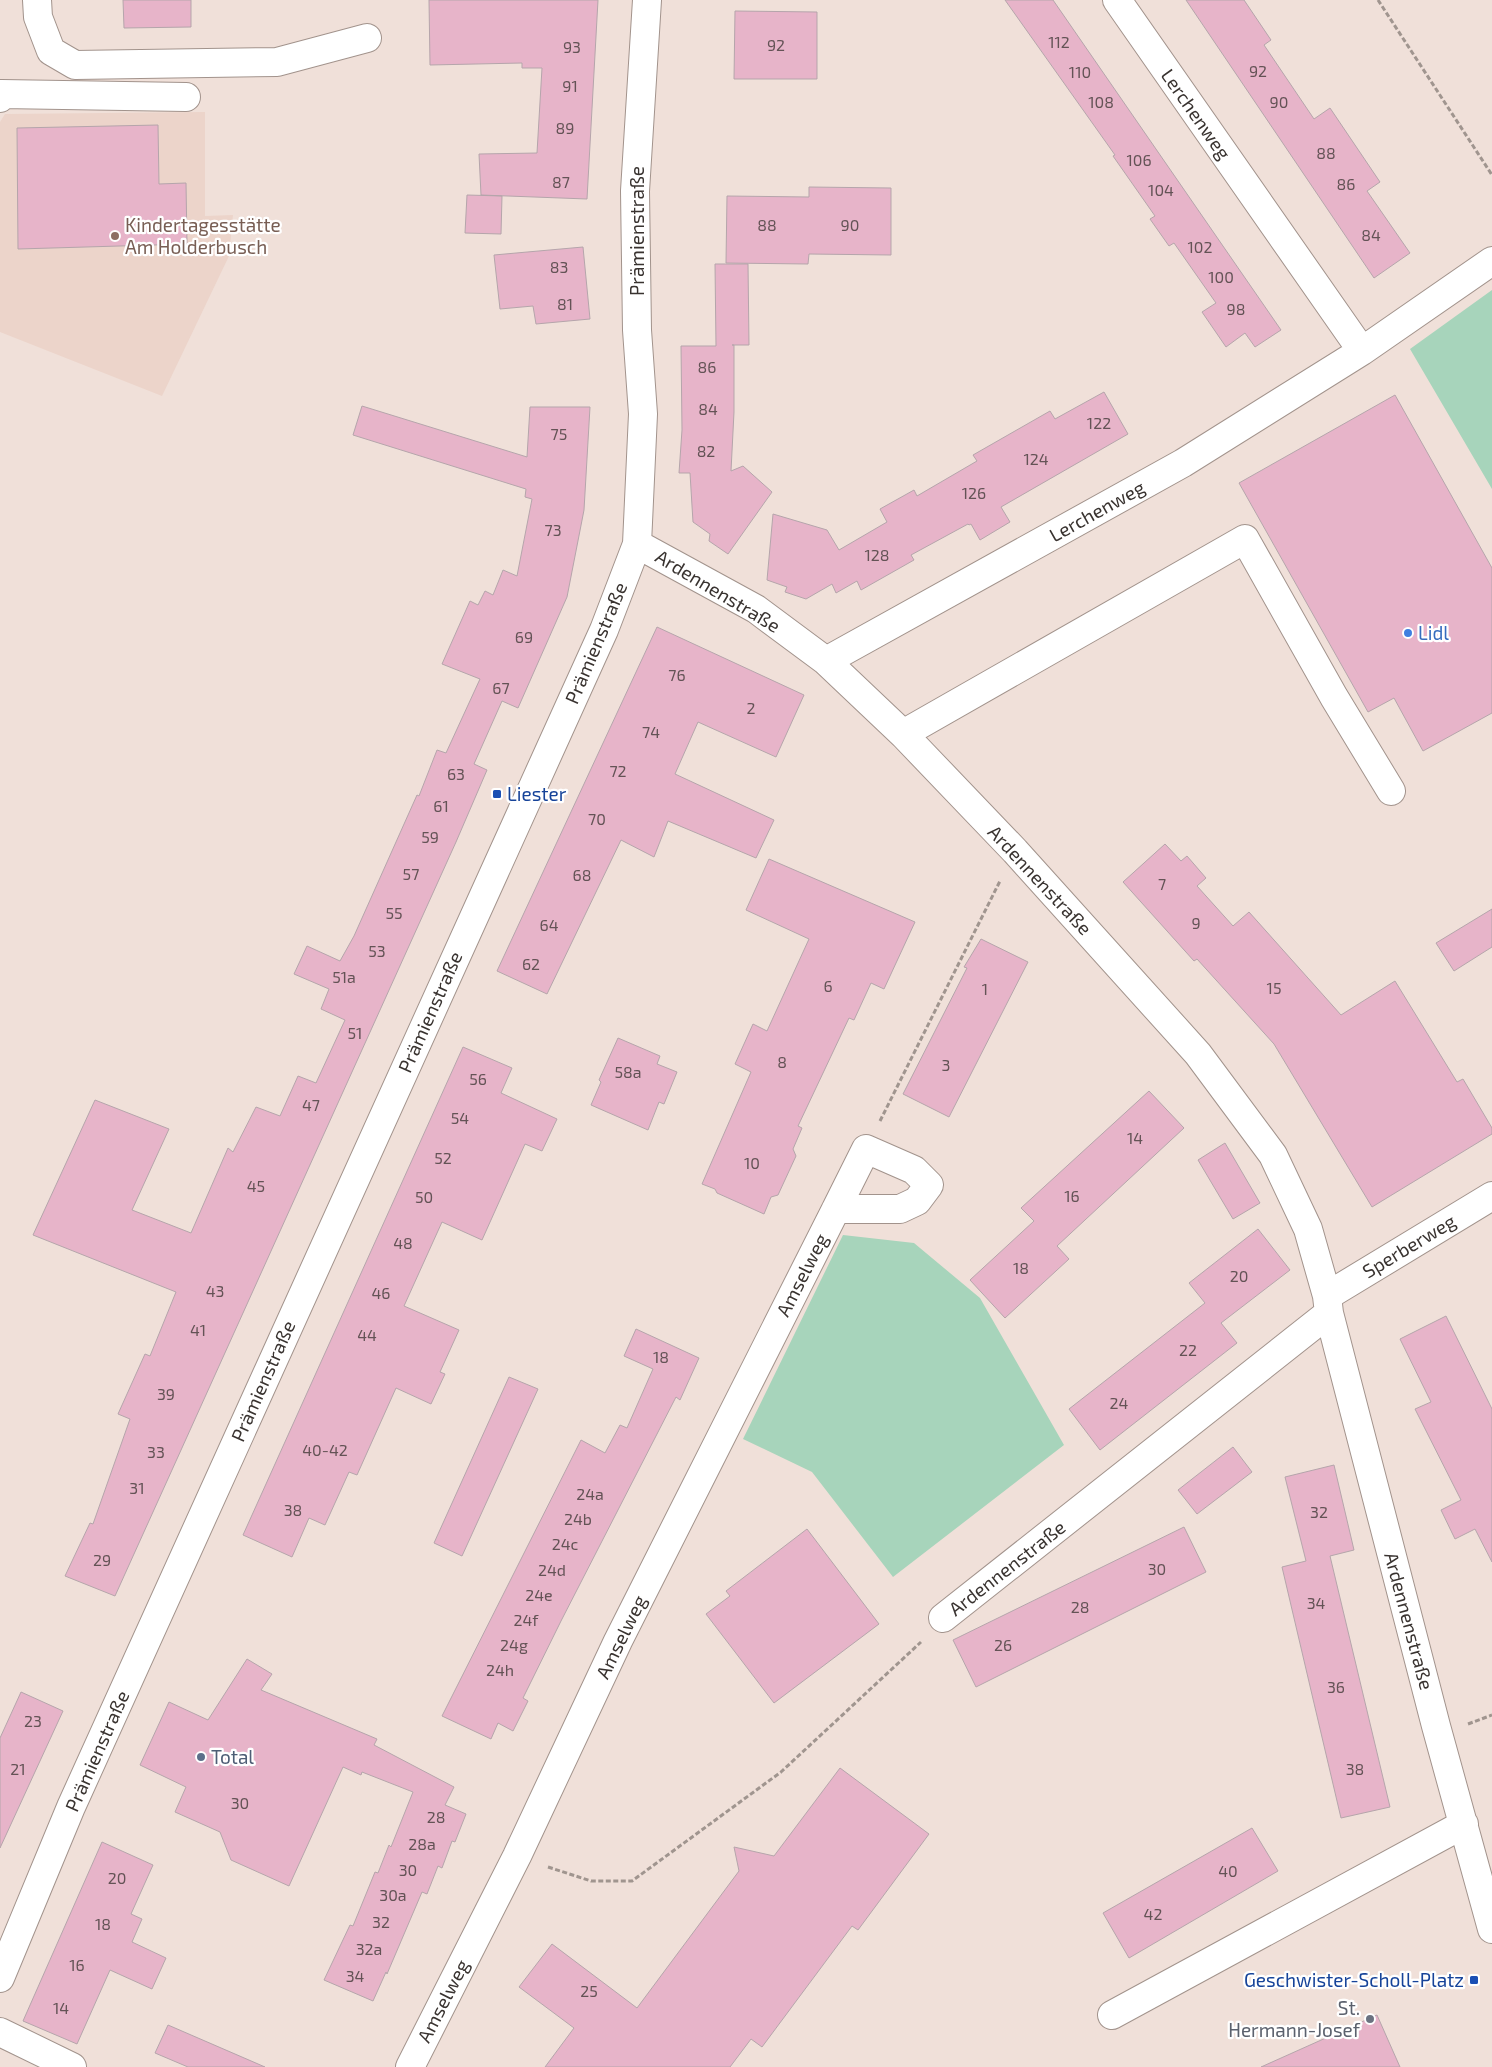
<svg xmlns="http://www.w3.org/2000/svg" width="1492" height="2067" font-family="'Exo 2',sans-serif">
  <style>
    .built { fill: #ecd4ca }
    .green { fill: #a7d4bb }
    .building { fill: #e7b4c9; stroke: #b5a5ab }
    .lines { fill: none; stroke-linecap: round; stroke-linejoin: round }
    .minor-casing { stroke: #a2938c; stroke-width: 30 }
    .path { stroke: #a0958f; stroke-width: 3; stroke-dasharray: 5 2.5; stroke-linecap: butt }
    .minor { stroke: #fff; stroke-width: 28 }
    .education-dot { fill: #8d6e63; stroke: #fff; stroke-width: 2 }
    .shop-dot { fill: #3f7fe0; stroke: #fff; stroke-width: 2 }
    .transit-dot { fill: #1a4fb4; stroke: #fff; stroke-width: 2 }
    .service-dot { fill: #5c6f8a; stroke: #fff; stroke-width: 2 }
    .worship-dot { fill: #6b7280; stroke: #fff; stroke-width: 2 }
    .labels { text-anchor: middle; stroke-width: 4.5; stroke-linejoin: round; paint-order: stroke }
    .number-label { font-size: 16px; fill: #645356 }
    .street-label { font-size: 19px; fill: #393330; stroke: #fff }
    .education-label { font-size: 19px; fill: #785e54; stroke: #fff; text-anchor: start }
    .shop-label { font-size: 19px; fill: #366cbe; stroke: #fff; text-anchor: start }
    .transit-label { font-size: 19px; fill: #164399; stroke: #fff; text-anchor: start }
    .service-label { font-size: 19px; fill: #4e5e75; stroke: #fff; text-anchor: start }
    .worship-label { font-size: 19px; fill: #5b616d; stroke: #fff; text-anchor: end }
  </style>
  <rect width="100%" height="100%" fill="#f0e0d9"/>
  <!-- built -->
  <path class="built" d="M 205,112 L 205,216 L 233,215 L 229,256 L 162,396 L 0,332 L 0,122 L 5,114 Z"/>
  <!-- green -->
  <path class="green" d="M 1492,290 L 1492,489 L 1410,349 Z
    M 843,1235 L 914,1243 L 980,1298 L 1064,1445 L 893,1577 L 812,1472 L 743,1439 Z"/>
  <!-- building -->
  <path class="building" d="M 123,0 L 191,0 L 191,27 L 124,28 Z
    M 429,0 L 598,0 L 587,199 L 481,195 L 479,154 L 537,153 L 542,68 L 522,68 L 522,63 L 430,65 Z
    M 1005,0 L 1053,0 L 1281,330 L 1255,347 L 1245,333 L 1226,347 L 1202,312 L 1216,303 L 1174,243 L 1169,246 L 1150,219 L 1155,216 L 1113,156 L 1115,155 Z
    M 1186,0 L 1244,0 L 1271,40 L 1264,45 L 1314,119 L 1330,108 L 1380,182 L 1367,191 L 1410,253 L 1374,278 Z
    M 735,11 L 817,12 L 817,79 L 734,79 Z
    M 158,125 L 159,184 L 186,183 L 187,244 L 18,249 L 17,128 Z
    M 809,187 L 891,188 L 891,255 L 809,254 L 808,264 L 726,263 L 727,196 L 809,197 Z
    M 467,195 L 502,196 L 501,234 L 465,233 Z
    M 583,247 L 590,319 L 536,324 L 533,306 L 500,309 L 494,255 Z
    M 715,264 L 748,264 L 749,345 L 732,345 L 734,345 L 734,412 L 731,471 L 743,466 L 772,492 L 728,554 L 709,541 L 710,534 L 693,522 L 690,473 L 679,473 L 682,430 L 681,346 L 716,346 Z
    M 1104,392 L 1128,434 L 1001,507 L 1010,522 L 980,540 L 971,524 L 969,525 L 968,524 L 911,555 L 914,560 L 861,590 L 857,581 L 836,593 L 832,584 L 806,599 L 785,592 L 787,587 L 767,580 L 773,514 L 827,530 L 839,550 L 887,522 L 880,509 L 914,490 L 917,496 L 977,461 L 973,455 L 1050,411 L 1055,419 Z
    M 1395,395 L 1492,568 L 1492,713 L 1423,751 L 1394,698 L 1368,712 L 1239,483 Z
    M 362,406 L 527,457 L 530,407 L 590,407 L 584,510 L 567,597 L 518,708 L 502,701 L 474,764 L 487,770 L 456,842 L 115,1596 L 65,1576 L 90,1523 L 93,1524 L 130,1419 L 118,1414 L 145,1354 L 150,1356 L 176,1292 L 33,1235 L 95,1100 L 169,1129 L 132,1210 L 191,1233 L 228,1148 L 233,1152 L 256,1107 L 280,1116 L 298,1076 L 316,1083 L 345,1020 L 321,1009 L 329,989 L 294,974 L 307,946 L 340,961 L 354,936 L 417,795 L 419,796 L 437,750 L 446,753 L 480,679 L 442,664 L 470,601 L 478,605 L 485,591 L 493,595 L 503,570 L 517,576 L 532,499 L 525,497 L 526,489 L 353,435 Z
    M 657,627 L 804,695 L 776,757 L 698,722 L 675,774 L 774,820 L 756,858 L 668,821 L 654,857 L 621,840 L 547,994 L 497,971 Z
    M 1165,844 L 1181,861 L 1187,856 L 1206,878 L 1197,886 L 1233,926 L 1249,912 L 1341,1015 L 1395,981 L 1457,1082 L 1463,1079 L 1492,1128 L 1492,1134 L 1372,1207 L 1274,1044 L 1197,959 L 1194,961 L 1123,882 Z
    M 769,859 L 915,922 L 884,989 L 871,983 L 854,1020 L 849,1018 L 798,1126 L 802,1128 L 793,1149 L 796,1156 L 778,1195 L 771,1197 L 764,1214 L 717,1193 L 715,1189 L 702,1184 L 751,1072 L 735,1064 L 753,1024 L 767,1031 L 809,939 L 746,910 Z
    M 1492,909 L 1492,947 L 1454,971 L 1436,943 Z
    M 981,939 L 1028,962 L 949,1117 L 903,1094 L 967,968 L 964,967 Z
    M 618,1038 L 660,1056 L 657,1064 L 677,1072 L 664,1104 L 659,1102 L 648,1130 L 591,1105 L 601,1082 L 599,1080 Z
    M 463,1047 L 512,1068 L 501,1093 L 557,1119 L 542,1151 L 525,1144 L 482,1240 L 442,1222 L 404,1306 L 459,1330 L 440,1372 L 445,1374 L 431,1404 L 396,1388 L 357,1475 L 349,1472 L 325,1525 L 309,1518 L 292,1557 L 243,1535 Z
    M 1149,1091 L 1184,1128 L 1057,1246 L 1069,1259 L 1005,1318 L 970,1280 L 1034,1221 L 1021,1208 Z
    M 1225,1143 L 1260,1203 L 1233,1219 L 1198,1160 Z
    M 1258,1229 L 1290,1270 L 1221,1323 L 1237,1343 L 1100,1450 L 1069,1409 L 1205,1303 L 1189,1283 Z
    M 1446,1316 L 1492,1409 L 1492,1562 L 1475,1529 L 1455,1539 L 1441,1510 L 1461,1500 L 1415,1409 L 1431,1402 L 1400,1339 Z
    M 636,1329 L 699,1358 L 680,1400 L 676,1397 L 561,1621 L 523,1698 L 528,1701 L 513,1731 L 498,1723 L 491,1739 L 442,1716 L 581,1440 L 605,1453 L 620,1425 L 627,1428 L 653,1369 L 624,1356 Z
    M 509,1377 L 538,1389 L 462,1556 L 434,1543 Z
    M 1233,1447 L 1252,1472 L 1197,1514 L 1178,1490 Z
    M 1334,1465 L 1354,1550 L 1330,1556 L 1390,1807 L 1341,1818 L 1282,1567 L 1306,1561 L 1285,1477 Z
    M 1184,1527 L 1206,1572 L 976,1687 L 953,1640 Z
    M 807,1529 L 879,1624 L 774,1703 L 706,1614 L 730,1596 L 726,1591 Z
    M 247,1659 L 272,1674 L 261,1690 L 377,1739 L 374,1745 L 454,1787 L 445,1805 L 466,1814 L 455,1842 L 452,1841 L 442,1868 L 438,1866 L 427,1894 L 422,1892 L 387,1974 L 386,1972 L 373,2001 L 324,1980 L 350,1925 L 353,1926 L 375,1872 L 378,1873 L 389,1845 L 391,1847 L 413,1792 L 362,1772 L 361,1775 L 343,1767 L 289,1886 L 231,1860 L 220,1832 L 175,1812 L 186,1787 L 140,1765 L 169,1702 L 208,1720 Z
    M 21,1692 L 63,1711 L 0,1848 L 0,1738 Z
    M 840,1768 L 929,1834 L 858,1930 L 852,1926 L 762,2047 L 751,2039 L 730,2067 L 545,2067 L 574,2028 L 519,1987 L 552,1944 L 637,2008 L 739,1871 L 734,1847 L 774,1856 Z
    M 1252,1828 L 1278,1871 L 1129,1958 L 1103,1913 Z
    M 102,1842 L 153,1865 L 131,1914 L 142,1919 L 132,1942 L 166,1958 L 152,1989 L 110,1970 L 77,2044 L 23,2021 Z
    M 1377,2015 L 1400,2067 L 1261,2067 Z
    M 168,2025 L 265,2067 L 188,2067 L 155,2053 Z"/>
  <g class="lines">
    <!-- minor casing -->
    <g class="minor-casing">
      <path id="minor" d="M 37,0 L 38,17 L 51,51 L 75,65 L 277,62 L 367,38
        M 1117,0 L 1362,351
        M 0,98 L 2,94 L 186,97
        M 637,544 L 756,609 L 826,661 L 903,734 L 1015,851 L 1198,1054 L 1273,1155 L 1308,1229 L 1327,1296 L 1329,1313 L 1436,1726 L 1492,1929
        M 826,661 L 1183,463 L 1362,351 L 1492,261
        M 903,734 L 1245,539 L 1334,697 L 1391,791
        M 1327,1296 L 1492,1196
        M 943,1618 L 1329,1313
        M 0,1978 L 71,1807 L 604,630 L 637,544 L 643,414 L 637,330 L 635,191 L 647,0
        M 1112,2015 L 1464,1824
        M 0,2032 L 72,2067
        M 410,2067 L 517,1856 L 618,1641 L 836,1209 L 866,1149 L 914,1170 L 929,1185 L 917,1201 L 900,1209 L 836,1209"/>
    </g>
    <!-- path -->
    <path class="path" d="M 1378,0 L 1492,175
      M 880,1121 L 1000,881
      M 1468,1724 L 1492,1715
      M 548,1867 L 591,1881 L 632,1881 L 781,1772 L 921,1642"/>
    <!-- minor -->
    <use href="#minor" class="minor"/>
  </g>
  <!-- markers -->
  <circle class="education-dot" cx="115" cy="236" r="5"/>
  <circle class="shop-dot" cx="1408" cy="633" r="5"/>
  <g class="transit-dot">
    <rect x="492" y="789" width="10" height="10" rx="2.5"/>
    <rect x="1469" y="1975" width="10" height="10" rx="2.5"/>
  </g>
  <circle class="service-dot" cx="201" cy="1757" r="5"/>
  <circle class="worship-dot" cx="1370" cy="2019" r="5"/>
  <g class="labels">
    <!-- number labels -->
    <g class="number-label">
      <text x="1059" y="48">112</text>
      <text x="776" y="51">92</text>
      <text x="572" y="53">93</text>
      <text x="1258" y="77">92</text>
      <text x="1080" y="78">110</text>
      <text x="570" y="92">91</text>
      <text x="1101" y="108">108</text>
      <text x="1279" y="108">90</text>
      <text x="565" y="134">89</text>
      <text x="1326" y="159">88</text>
      <text x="1139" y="166">106</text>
      <text x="561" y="188">87</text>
      <text x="1346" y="190">86</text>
      <text x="1161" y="196">104</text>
      <text x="767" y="231">88</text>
      <text x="850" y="231">90</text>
      <text x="1371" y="241">84</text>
      <text x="1200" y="253">102</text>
      <text x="559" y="273">83</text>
      <text x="1221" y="283">100</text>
      <text x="565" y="310">81</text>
      <text x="1236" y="315">98</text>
      <text x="707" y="373">86</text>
      <text x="708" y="415">84</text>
      <text x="1099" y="429">122</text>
      <text x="559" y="440">75</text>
      <text x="706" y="457">82</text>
      <text x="1036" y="465">124</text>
      <text x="974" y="499">126</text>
      <text x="553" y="536">73</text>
      <text x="877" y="561">128</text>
      <text x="524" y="643">69</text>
      <text x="677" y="681">76</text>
      <text x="501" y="694">67</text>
      <text x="751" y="714">2</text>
      <text x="651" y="738">74</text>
      <text x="618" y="777">72</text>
      <text x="456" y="780">63</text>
      <text x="441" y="812">61</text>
      <text x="597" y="825">70</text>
      <text x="430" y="843">59</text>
      <text x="411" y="880">57</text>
      <text x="582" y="881">68</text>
      <text x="1162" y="890">7</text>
      <text x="394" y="919">55</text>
      <text x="1196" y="929">9</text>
      <text x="549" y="931">64</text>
      <text x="377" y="957">53</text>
      <text x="531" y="970">62</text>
      <text x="344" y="983">51a</text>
      <text x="828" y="992">6</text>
      <text x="1274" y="994">15</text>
      <text x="985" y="995">1</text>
      <text x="355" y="1039">51</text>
      <text x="782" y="1068">8</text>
      <text x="946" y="1071">3</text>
      <text x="628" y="1078">58a</text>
      <text x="478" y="1085">56</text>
      <text x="311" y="1111">47</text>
      <text x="460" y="1124">54</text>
      <text x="1135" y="1144">14</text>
      <text x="443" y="1164">52</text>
      <text x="752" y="1169">10</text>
      <text x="256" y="1192">45</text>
      <text x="1072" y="1202">16</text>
      <text x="424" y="1203">50</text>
      <text x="403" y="1249">48</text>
      <text x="1021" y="1274">18</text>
      <text x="1239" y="1282">20</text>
      <text x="215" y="1297">43</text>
      <text x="381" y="1299">46</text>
      <text x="198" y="1336">41</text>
      <text x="367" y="1341">44</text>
      <text x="1188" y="1356">22</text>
      <text x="661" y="1363">18</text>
      <text x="166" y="1400">39</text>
      <text x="1119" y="1409">24</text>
      <text x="325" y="1456">40-42</text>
      <text x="156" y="1458">33</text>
      <text x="137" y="1494">31</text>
      <text x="590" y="1500">24a</text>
      <text x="293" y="1516">38</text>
      <text x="1319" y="1518">32</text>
      <text x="578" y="1525">24b</text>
      <text x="565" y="1550">24c</text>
      <text x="102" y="1566">29</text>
      <text x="1157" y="1575">30</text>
      <text x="552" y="1576">24d</text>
      <text x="539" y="1601">24e</text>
      <text x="1316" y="1609">34</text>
      <text x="1080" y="1613">28</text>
      <text x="526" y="1626">24f</text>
      <text x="514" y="1651">24g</text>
      <text x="1003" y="1651">26</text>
      <text x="500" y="1676">24h</text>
      <text x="1336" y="1693">36</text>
      <text x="33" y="1727">23</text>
      <text x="18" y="1775">21</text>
      <text x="1355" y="1775">38</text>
      <text x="240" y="1809">30</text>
      <text x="436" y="1823">28</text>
      <text x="422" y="1850">28a</text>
      <text x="408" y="1876">30</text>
      <text x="1228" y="1877">40</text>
      <text x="117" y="1884">20</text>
      <text x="393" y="1901">30a</text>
      <text x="1153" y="1920">42</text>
      <text x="381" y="1928">32</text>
      <text x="103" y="1930">18</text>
      <text x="369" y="1955">32a</text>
      <text x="77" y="1971">16</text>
      <text x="355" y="1982">34</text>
      <text x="589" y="1997">25</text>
      <text x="61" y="2014">14</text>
    </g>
    <!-- street labels -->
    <g class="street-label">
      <text transform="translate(1196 114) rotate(55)" y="7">Lerchenweg</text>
      <text transform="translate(637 231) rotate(-90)" y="7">Prämienstraße</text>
      <text transform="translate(1097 511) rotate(-29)" y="7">Lerchenweg</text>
      <text transform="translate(718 591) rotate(31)" y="7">Ardennenstraße</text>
      <text transform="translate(596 643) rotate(-67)" y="7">Prämienstraße</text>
      <text transform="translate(1040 880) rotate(47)" y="7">Ardennenstraße</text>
      <text transform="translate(430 1012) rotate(-66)" y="7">Prämienstraße</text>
      <text transform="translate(1409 1246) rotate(-31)" y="7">Sperberweg</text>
      <text transform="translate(802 1275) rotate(-63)" y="7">Amselweg</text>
      <text transform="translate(263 1381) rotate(-66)" y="7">Prämienstraße</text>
      <text transform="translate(1007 1568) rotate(-38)" y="7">Ardennenstraße</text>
      <text transform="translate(1409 1621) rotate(75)" y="7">Ardennenstraße</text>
      <text transform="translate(621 1637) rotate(-64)" y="7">Amselweg</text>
      <text transform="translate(97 1751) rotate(-66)" y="7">Prämienstraße</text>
      <text transform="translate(443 2001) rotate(-63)" y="7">Amselweg</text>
    </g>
    <!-- education labels -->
    <g class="education-label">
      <text x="125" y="232">Kindertagesstätte<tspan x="125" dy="22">Am Holderbusch</tspan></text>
    </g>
    <!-- shop labels -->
    <g class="shop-label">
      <text x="1418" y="640">Lidl</text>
    </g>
    <!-- transit labels -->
    <g class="transit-label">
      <text x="507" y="801">Liester</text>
      <text x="1464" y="1987" text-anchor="end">Geschwister-Scholl-Platz</text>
    </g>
    <!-- service labels -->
    <g class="service-label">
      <text x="211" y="1764">Total</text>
    </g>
    <!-- worship labels -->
    <g class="worship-label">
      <text x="1360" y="2015">St.<tspan x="1360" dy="22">Hermann-Josef</tspan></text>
    </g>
  </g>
</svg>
